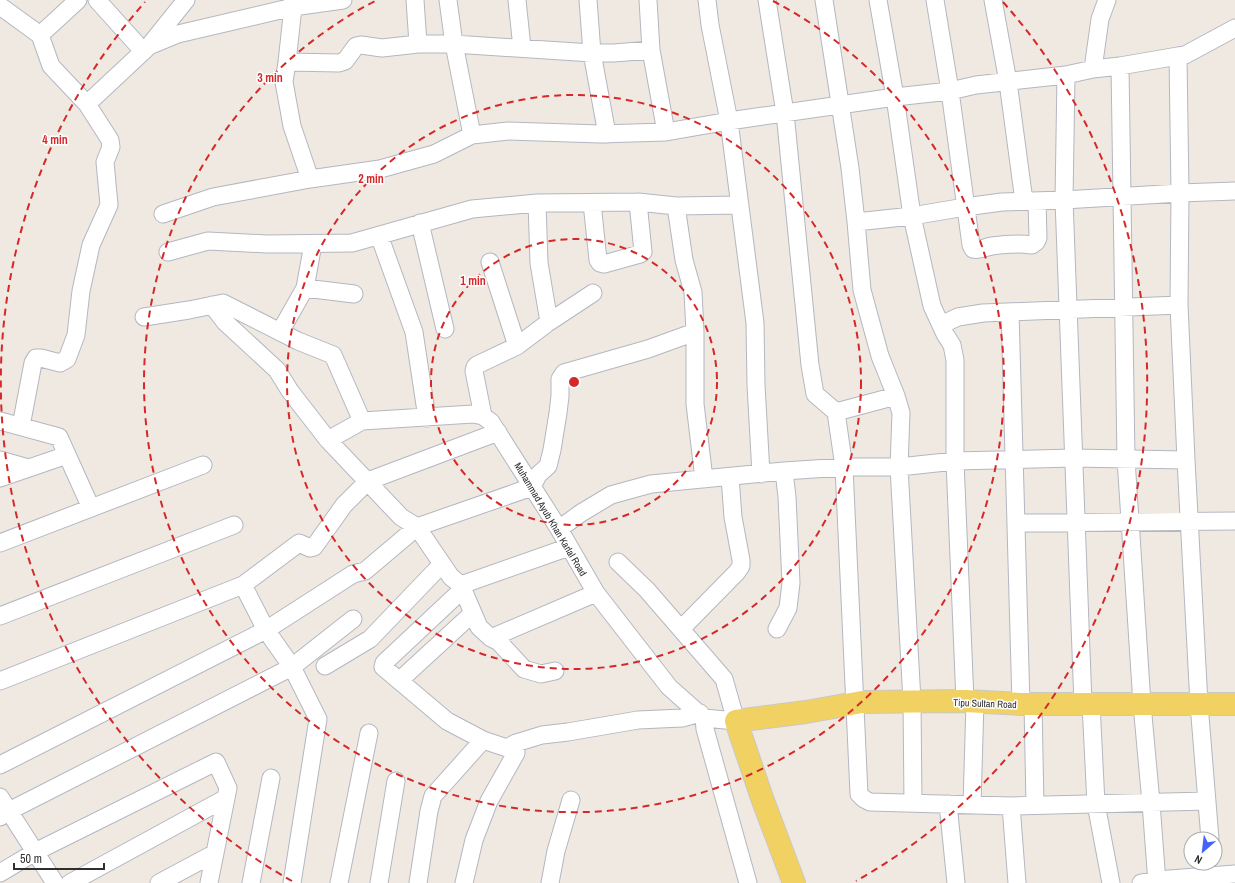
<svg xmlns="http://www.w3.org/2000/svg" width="1235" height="883" font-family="'Archivo Narrow',sans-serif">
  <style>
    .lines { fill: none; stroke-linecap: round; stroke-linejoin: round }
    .minor-casing { stroke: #b4b7c1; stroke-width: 19 }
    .major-casing { stroke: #c9c9c9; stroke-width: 24 }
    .minor { stroke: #fff; stroke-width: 17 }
    .major { stroke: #f2d163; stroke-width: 22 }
    .ring { fill: none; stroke: #d62828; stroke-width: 2; stroke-dasharray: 7 5 }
    .labels { text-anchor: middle; stroke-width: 3; stroke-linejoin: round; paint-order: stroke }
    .street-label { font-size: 10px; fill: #2e2e2e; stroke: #fff }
    .centre { fill: #d62828; stroke: #fff; stroke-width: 2 }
    .ring-label { font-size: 12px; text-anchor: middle; font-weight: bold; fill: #d62828; stroke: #fff; stroke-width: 3; stroke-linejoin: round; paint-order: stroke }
  </style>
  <rect width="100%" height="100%" fill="#efe9e1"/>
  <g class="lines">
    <!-- minor casing -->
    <g class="minor-casing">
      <path id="minor" d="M 97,0 L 143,51
        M 292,0 L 293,7 L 287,62 L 284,82 L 292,126 L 310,179
        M 415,0 L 418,44
        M 448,0 L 454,44 L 472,135
        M 517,0 L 522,48
        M 588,0 L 592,53 L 607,134
        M 648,0 L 651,50 L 666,132
        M 707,0 L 710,25 L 729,121 L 755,323 L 756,385 L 761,474
        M 767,0 L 785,113 L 810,365 L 815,394 L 836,412
        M 824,0 L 850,168 L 856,222 L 862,290 L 880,356 L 896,396 L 901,413 L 899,467 L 912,701 L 913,803
        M 878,0 L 895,97 L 912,216 L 932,306 L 945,334 L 952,345 L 955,360 L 955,461 L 965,701
        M 935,0 L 950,91 L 971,245 L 973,249 C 980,251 985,247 992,246 C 1006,244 1019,243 1032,245 L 1036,242 L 1038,238 L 1037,201
        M 993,0 L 1008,82 L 1024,201
        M 0,6 L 40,35 L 51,66 L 87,104 L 110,140 L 111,147 L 105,162 L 109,205 L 91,245 L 81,291 L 76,335 L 67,359 L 60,363 L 41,358 L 36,358 L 33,363 L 21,426
        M 40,35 L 78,0
        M 149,46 L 178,34 L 293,7 L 343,0
        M 1178,56 L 1180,193 L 1179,305 L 1186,460 L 1199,704 L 1210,839
        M 287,62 L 339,63 L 345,61 L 356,46 L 361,45 L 382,48 L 418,44 L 454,44 L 592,53 L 614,53 L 651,50
        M 1120,66 L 1126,459 L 1142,704 L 1151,803 L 1157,883
        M 1093,69 L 1100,19 L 1107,0
        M 1066,75 L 1064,200 L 1083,704
        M 87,104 L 149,46 L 186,0
        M 537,203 L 539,263 L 549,322
        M 592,203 L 598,260 L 600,263 L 604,264 L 640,254 L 643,252 L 638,202
        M 676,206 L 684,260 L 693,292 L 695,332 L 695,404 L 704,479
        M 163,214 L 213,197 L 310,179 L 380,169 L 434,154 L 472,135 L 508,131 L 600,134 L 666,132 L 729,121 L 895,97 L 950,91 L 976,85 L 1066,75 L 1093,69 L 1120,66 L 1178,56 L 1185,55 L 1235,28
        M 856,222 L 912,216 L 965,207 L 1002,202 L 1064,200 L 1180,193 L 1235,191
        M 420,223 L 445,329
        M 379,235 L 414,332 L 427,418
        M 168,252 L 208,241 L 267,244 L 352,243 L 472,209 L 537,203 L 638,202 L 676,206 L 740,205
        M 490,262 L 517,346
        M 305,288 L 354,294
        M 212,305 L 225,322 L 277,370 L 290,391 L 328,440 L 401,517 L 417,527 L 451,577 L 461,585 L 479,627 L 491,638 L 499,642 L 524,669 L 541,674 L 555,671
        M 1010,312 L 1021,704
        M 144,317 L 189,310 L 223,303 L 298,341 L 333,355 L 362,421
        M 941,325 L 958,317 L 983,313 L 1179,305
        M 280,332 L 305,288 L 313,244
        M 896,396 L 836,412 L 844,467 L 859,794 L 864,799 L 870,802 L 1011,806 L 1207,801
        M 483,416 L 474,371 L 475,367 L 477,365 L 517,346 L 549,322 L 593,293
        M 0,421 L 59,437 L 91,508
        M 328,440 L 362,421 L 473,414 L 483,416 L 491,422 L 559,529 L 596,593 L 669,687 L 704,718 L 736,721 L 724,679 L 647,590 L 618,562
        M 0,460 L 28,468
        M 0,478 L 67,455
        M 1016,523 L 1235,521
        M 559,529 L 581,513 L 611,495 L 651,484 L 784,471 L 844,467 L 899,467 L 955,461 L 1073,458 L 1186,460
        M 0,543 L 203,465
        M 243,585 L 266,630 L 292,667 L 318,719 L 292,883
        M 461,585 L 569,547
        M 463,589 L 384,663 L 383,667 L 447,721 L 483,740 L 507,748 L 516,743 L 542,735 L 568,732 L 638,720 L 682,718 L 700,713
        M 0,616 L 234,525
        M 681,629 L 737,572 L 741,566 L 741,560 L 733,517 L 730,477
        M 777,629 L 788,608 L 791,583 L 787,497 L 784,471
        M 491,638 L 596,593
        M 325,666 L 370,639 L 442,564
        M 400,680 L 473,613
        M 0,681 L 243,585 L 299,543 L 310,548 L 314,547 L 344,505 L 368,481 L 498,432
        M 1033,704 L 1035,805
        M 1091,704 L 1096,804 L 1111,883
        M 704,718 L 705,729 L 748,883
        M 0,765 L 266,630 L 353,574 L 365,571 L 417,527 L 532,487 L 538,475 L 548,466 L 552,450 L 558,413 L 560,396 L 560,379 L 564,373 L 648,349 L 695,332
        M 0,797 L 55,883
        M 948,804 L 956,883
        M 972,805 L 975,702
        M 1011,806 L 1017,883
        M 0,817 L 9,811 L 292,667 L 353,619
        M 0,873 L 35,852 L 216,762 L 228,788 L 209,883
        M 70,883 L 226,798
        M 159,883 L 215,853
        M 251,883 L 271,778
        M 339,883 L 369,733
        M 379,883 L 396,781
        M 418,883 L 429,811 L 433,796 L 483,740
        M 464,883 L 474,840 L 489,801 L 516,753 L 516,743
        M 550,883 L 556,851 L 571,800
        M 1141,883 L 1157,880 L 1235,874"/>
    </g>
    <!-- major casing -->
    <g class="major-casing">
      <path id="major" d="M 794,883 L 762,798 L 736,721 L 806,712 L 862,702 L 965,701 L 1021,704 L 1235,704"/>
    </g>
    <!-- minor -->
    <use href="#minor" class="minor"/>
    <!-- major -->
    <use href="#major" class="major"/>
  </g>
  <!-- distance rings -->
  <g class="ring">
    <circle cx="574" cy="382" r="143"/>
    <circle cx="574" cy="382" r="287"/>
    <path d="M773 1A430 430 0 1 1 375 1"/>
    <path d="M292 881A573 573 0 0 1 145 2M1003 2A573 573 0 0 1 856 881"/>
  </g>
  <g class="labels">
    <!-- street labels -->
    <g class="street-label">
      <text transform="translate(551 519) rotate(59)" y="4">Muhammad Ayub Khan Karlal Road</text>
      <text transform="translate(985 703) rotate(2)" y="4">Tipu Sultan Road</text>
    </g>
  </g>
  <circle cx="574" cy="382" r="6" class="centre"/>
  <g class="ring-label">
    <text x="270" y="82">3 min</text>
    <text x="55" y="144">4 min</text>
    <text x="371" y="183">2 min</text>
    <text x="473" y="285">1 min</text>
  </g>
  <!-- north arrow -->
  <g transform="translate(1203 851) rotate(208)"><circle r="19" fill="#ffffff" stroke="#ababab"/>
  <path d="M0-3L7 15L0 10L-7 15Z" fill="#4264fb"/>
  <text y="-6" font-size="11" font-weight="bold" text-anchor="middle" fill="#2e2e2e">N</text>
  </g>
  <!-- scale -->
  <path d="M14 863v6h90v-6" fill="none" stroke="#2e2e2e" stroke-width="2"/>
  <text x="20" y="863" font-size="12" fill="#2e2e2e" stroke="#ffffff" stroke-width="3" paint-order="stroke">50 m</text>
</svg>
